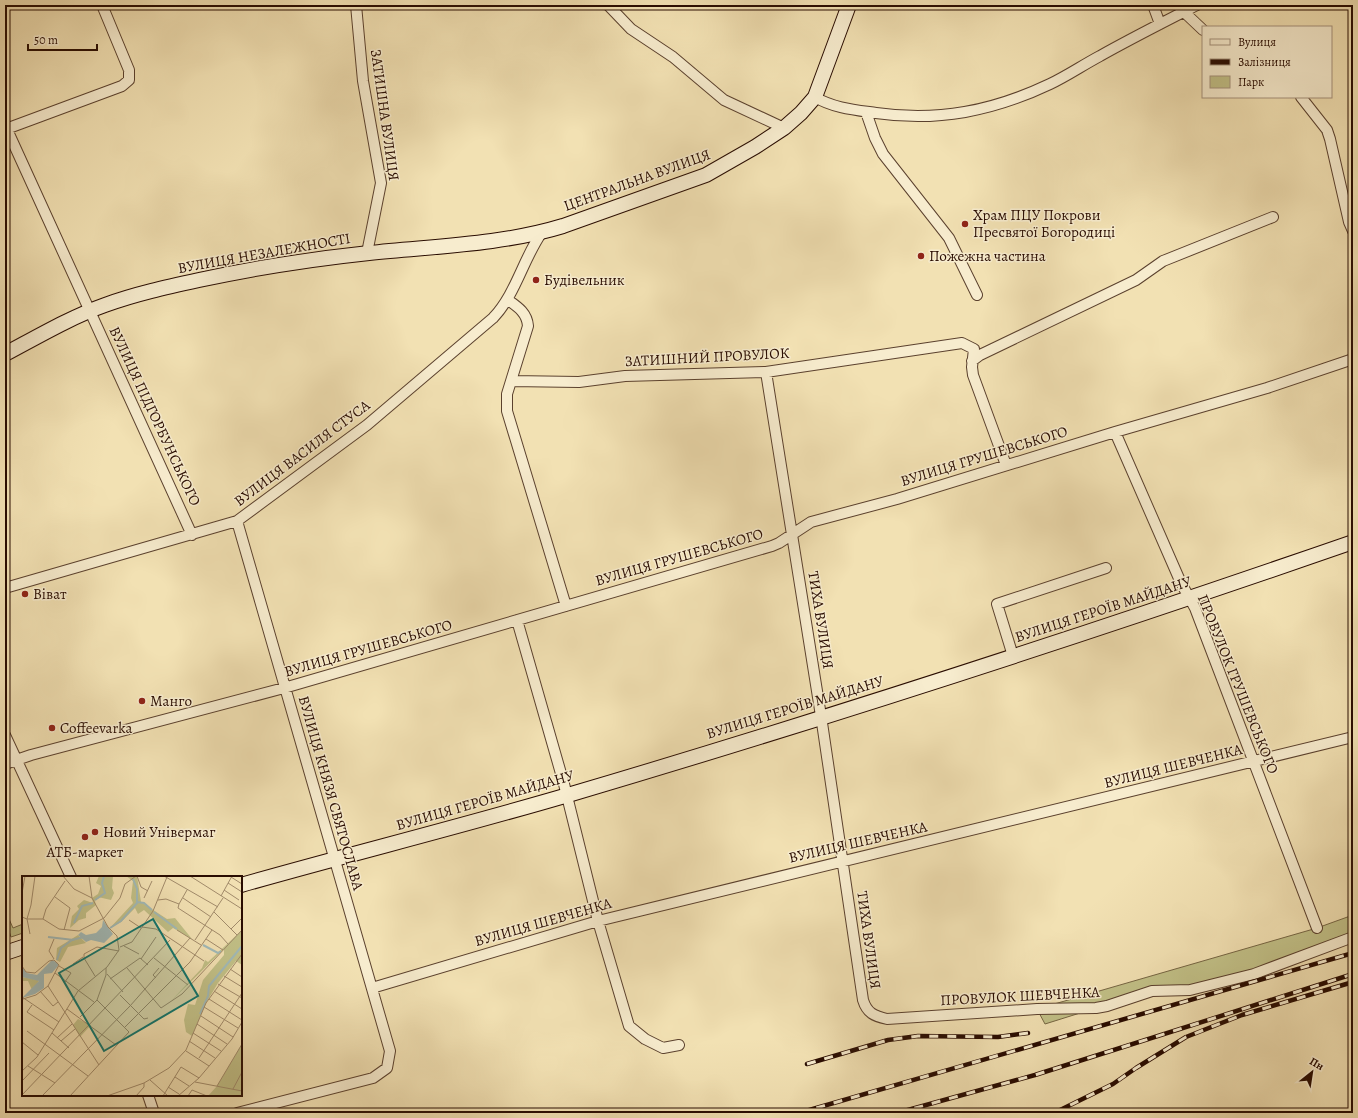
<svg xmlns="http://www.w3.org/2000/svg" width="1358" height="1118" font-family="Alegreya,serif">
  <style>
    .green { fill: #c2c188; stroke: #766644 }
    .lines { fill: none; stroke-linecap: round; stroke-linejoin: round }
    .street-casing { stroke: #5b412e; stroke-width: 12 }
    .secondary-casing { stroke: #290c01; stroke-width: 16 }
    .street { stroke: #f7ecce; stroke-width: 10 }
    .secondary { stroke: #f7ecce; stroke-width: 14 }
    .rail-casing { stroke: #290c01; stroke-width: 4.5 }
    .rail { stroke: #f7ecce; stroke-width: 3; stroke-dasharray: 9; stroke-linecap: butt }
    .poi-dot { fill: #8f2418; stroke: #f7ecce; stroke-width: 1.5 }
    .labels { text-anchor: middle; stroke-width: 3; stroke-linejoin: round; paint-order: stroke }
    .street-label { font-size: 15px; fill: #290c01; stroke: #f7ecce }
    .poi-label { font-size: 15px; fill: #290c01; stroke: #f7ecce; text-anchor: start }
    .inset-river { fill: none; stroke: #a1bab8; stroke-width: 2 }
    .inset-road { fill: none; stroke: #a28c6c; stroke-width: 1 }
    .view { fill: #0f766e; fill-opacity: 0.15; stroke: #0f766e; stroke-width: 2 }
    .inset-edge { fill: none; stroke: #290c01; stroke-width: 2 }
  </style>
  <rect width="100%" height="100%" fill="#f2e1b3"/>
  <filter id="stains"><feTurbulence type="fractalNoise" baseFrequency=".005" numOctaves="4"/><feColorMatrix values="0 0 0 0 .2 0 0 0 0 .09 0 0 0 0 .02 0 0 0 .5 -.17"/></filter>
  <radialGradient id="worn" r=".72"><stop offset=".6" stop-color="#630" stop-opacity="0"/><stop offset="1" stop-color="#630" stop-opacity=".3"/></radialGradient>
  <!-- green -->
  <path class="green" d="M 5,910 L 13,928 L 23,924 L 23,933 L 11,937 L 5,919 Z
    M 1353,915 L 1353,937 L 1254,974 L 1169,989 L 1096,1008 L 1045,1024 L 1037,1009 L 1317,928 Z"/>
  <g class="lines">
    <!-- street casing -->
    <g class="street-casing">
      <path id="street" d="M 356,5 L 363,81 L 381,183 L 367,253
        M 608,5 L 631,29 L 673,57 L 724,100 L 784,128
        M 1153,5 L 1160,24
        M 1184,12 L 1203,30
        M 815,97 C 833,108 855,110 876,113 C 938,122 993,111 1050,84 C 1067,76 1083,65 1100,56 C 1132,38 1164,22 1197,5
        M 1301,97 L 1327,130 L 1330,139 L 1349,222 L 1353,231
        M 866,112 L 875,138 L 883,154 L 949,238 L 977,295
        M 5,125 L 192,535
        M 6,129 L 122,86 L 129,80 L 129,70 L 102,5
        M 508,300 C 518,307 527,313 528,326 L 507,394 L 507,411 L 566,606
        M 972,361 L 980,355 L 1136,280 L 1163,261 L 1273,217
        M 766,372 L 821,716 L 863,1000 C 867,1013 874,1016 887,1019 L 1037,1009 L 1096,1008 L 1107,1006 L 1152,991 L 1190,990 L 1254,974 L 1353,937
        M 511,381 L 579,382 L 625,376 L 766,372 L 962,343 L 974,349 L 972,367 L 973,375 L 1006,465
        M 1115,432 L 1181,583 L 1195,608 L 1317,928
        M 237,521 L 390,1051 L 387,1068 L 373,1078 L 237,1113
        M 5,588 L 237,521 L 367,425 L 493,318 C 516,294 523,259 542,232
        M 517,620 L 564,784 L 598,921 L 629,1026 L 645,1039 L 663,1048 L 679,1045
        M 1013,656 L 997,604 L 1106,568
        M 5,735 L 71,877
        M 5,764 L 31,755 L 284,688 L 772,546 L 779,543 L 811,522 L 897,499 L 1115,432 L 1267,388 L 1353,359
        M 372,988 L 598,921 L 1353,737
        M 148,1095 L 154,1113"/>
    </g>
    <!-- secondary casing -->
    <g class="secondary-casing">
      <path id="secondary" d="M 5,354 C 37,337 71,317 105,305 C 135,294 167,287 199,280 C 255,268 312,259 369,253 C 433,246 501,245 563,226 L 706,175 L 755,147 L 784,128 L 801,113 L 815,97 L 849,5
        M 241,885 C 350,854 459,827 568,795 C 832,717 1093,632 1353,542
        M 5,953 L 23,947"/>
    </g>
    <!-- street -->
    <use href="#street" class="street"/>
    <!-- secondary -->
    <use href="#secondary" class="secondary"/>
    <!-- rail casing -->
    <g class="rail-casing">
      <path id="rail" d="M 807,1064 L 888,1040 L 918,1036 L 998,1037 L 1028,1033
        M 799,1113 L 1353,953
        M 897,1113 L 1035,1075 L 1353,974
        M 1054,1113 L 1113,1084 L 1136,1068 L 1186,1037 L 1242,1015 L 1353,982"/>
    </g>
    <!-- rail -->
    <use href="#rail" class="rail"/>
  </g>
  <!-- markers -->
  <g class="poi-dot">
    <circle cx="965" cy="224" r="4"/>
    <circle cx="921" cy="256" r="4"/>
    <circle cx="536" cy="280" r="4"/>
    <circle cx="25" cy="594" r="4"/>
    <circle cx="142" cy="701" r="4"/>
    <circle cx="52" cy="728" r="4"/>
    <circle cx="95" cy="832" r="4"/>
    <circle cx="85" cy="837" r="4"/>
  </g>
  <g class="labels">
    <!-- street labels -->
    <g class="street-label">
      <text transform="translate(385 115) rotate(82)" y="5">ЗАТИШНА ВУЛИЦЯ</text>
      <text transform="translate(637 180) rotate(-20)" y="5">ЦЕНТРАЛЬНА ВУЛИЦЯ</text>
      <text transform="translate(264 253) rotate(-10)" y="5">ВУЛИЦЯ НЕЗАЛЕЖНОСТІ</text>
      <text transform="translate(707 357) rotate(-3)" y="5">ЗАТИШНИЙ ПРОВУЛОК</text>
      <text transform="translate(155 416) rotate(65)" y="5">ВУЛИЦЯ ПІДГОРБУНСЬКОГО</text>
      <text transform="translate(302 453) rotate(-37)" y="5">ВУЛИЦЯ ВАСИЛЯ СТУСА</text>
      <text transform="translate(984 456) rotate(-17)" y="5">ВУЛИЦЯ ГРУШЕВСЬКОГО</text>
      <text transform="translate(679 557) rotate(-16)" y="5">ВУЛИЦЯ ГРУШЕВСЬКОГО</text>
      <text transform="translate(1103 609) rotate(-18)" y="5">ВУЛИЦЯ ГЕРОЇВ МАЙДАНУ</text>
      <text transform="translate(821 620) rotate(81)" y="5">ТИХА ВУЛИЦЯ</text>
      <text transform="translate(368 648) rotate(-16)" y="5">ВУЛИЦЯ ГРУШЕВСЬКОГО</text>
      <text transform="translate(1238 684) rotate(68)" y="5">ПРОВУЛОК ГРУШЕВСЬКОГО</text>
      <text transform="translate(795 707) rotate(-17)" y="5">ВУЛИЦЯ ГЕРОЇВ МАЙДАНУ</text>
      <text transform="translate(1173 766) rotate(-14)" y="5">ВУЛИЦЯ ШЕВЧЕНКА</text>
      <text transform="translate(331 793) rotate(74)" y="5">ВУЛИЦЯ КНЯЗЯ СВЯТОСЛАВА</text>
      <text transform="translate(485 800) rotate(-16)" y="5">ВУЛИЦЯ ГЕРОЇВ МАЙДАНУ</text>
      <text transform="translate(858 842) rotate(-13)" y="5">ВУЛИЦЯ ШЕВЧЕНКА</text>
      <text transform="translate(543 922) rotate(-16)" y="5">ВУЛИЦЯ ШЕВЧЕНКА</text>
      <text transform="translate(869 940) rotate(82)" y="5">ТИХА ВУЛИЦЯ</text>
      <text transform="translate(1020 996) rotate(-3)" y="5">ПРОВУЛОК ШЕВЧЕНКА</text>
    </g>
    <!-- poi labels -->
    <g class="poi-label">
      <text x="973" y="220">Храм ПЦУ Покрови<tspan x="973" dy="17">Пресвятої Богородиці</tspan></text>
      <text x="929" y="261">Пожежна частина</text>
      <text x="544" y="285">Будівельник</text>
      <text x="33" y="599">Віват</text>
      <text x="150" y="706">Манго</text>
      <text x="60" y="733">Coffeevarka</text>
      <text x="103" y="837">Новий Універмаг</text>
      <text x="85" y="857" text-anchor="middle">АТБ-маркет</text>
    </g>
  </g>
  <!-- overview -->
  <g transform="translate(22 876)">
    <rect width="220" height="220" fill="#f2e1b3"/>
    <path d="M 77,0 L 91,0 L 90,12 L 92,17 L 89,24 L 76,21 L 73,25 L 74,29 L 64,37 L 64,42 L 57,44 L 48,52 L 50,40 L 57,33 L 55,30 L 62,24 L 71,27 L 70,22 L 76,18 L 79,10 L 74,7 ZM 104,0 L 115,0 L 119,26 L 145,43 L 153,42 L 170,63 L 151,52 L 146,56 L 122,34 L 116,38 L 113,32 L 99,46 L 88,52 L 111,27 L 109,22 L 111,5 ZM 220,54 L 220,89 L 214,85 L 196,107 L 184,127 L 170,160 L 164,156 L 162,144 L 166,128 L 173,129 L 181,104 L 202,79 L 202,73 L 149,125 L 180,92 L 183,84 L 186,86 ZM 56,59 L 64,67 L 46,71 L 38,86 L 34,84 L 35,72 ZM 0,101 L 16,104 L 17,105 L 10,114 L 6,105 L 0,105 ZM 56,143 L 69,149 L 58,161 L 51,149 ZM 220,168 L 220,220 L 186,220 L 195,210 Z" fill="#c2c188"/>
    <path d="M 81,44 L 91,58 L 82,67 L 69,64 L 64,66 L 56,59 L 59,56 L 64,59 L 74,57 L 80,51 ZM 30,84 L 36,87 L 36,90 L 30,97 L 22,98 L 22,112 L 13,118 L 0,122 L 17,105 L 0,101 L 0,91 L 5,97 L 15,99 Z" fill="#a1bab8"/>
    <path class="inset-river" d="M 73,24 L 83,17 L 80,7 L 82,0M 115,26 L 122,27 L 130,34M 132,36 L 155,53M 52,47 L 60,30 L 71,27M 88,52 L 99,45 L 115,27 L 115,13 L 111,3M 26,61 L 52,64M 181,69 L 196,77 L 199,75M 35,84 L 39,72 L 50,64 L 62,61M 178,138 L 186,120 L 187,110 L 220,70"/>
    <path class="inset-road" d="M 41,0 L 52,13 L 70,22M 115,0 L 119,11 L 126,15M 142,0 L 196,31M 168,0 L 220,33M 209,1 L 220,8M 43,5 L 24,33 L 21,43 L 37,53 L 57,55 L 82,42 L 98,22 L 103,8 L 114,0M 206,7 L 220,16M 202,14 L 217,24M 0,17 L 3,0M 199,20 L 210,0M 33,21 L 48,32 L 42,54M 122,22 L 130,5M 161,22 L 189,41M 136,24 L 144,23 L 157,28 L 156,32 L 198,59 L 206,68M 157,28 L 165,14M 192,36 L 215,59M 0,41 L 5,43 L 9,29 L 13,0M 5,43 L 21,43M 5,43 L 8,58M 107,44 L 119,52M 120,51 L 134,53 L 182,85M 209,53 L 220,42M 155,54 L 179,69M 32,63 L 27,75 L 32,83M 184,63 L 201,74M 173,64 L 201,22M 102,70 L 117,78M 98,71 L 110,66 L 131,35 L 145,1M 132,82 L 166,109M 119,83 L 134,61M 32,84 L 37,89 L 26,110 L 77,189M 51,88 L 61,81M 0,90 L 4,96 L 13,97 L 27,85 L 32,84M 37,90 L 49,97 L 43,106M 105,92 L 139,132 L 160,118 L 220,54M 208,93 L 220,101M 33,97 L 72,126M 85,98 L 101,116M 73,100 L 62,82 L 62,78 L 75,71 L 97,75M 202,100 L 220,111M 134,102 L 131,99 L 137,92M 88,103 L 118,82 L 126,89M 196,108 L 220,122M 18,115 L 31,130 L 36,126M 192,115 L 220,133M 98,119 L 122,143 L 126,142M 0,121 L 37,146M 1,123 L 14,119 L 26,110M 187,123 L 220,144M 10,129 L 5,136 L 32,154M 182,131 L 216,152M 45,133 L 94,169M 179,140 L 211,161M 58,141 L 75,124 L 84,99 L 84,92M 175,148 L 205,168M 103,151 L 168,86 L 190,54M 5,155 L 66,200M 30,157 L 47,172M 171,157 L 199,175M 35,162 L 50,148M 39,165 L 53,153M 167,165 L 193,182M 0,166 L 16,179M 164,175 L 187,190M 177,182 L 220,117M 6,190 L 33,207M 0,195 L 15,181 L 56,115 L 85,91 L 97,74 L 95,60 L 86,51 L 70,22 L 67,0M 153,201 L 167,210M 128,204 L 146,220M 0,205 L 27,177M 173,206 L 220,215M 195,210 L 220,168M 146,211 L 157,218M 211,213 L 220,196M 0,219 L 148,64M 20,220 L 108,130 L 168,62M 48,220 L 107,156 L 75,124M 85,220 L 122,207M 114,220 L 122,211 L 122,207 L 147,192 L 164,174 L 184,127 L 220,78M 141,220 L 159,191 L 177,202M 156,220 L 177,202 L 210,163 L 220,146M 166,220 L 170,214 L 185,220"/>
    <path class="view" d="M 131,43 L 176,120 L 82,175 L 37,97 Z"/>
    <rect width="220" height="220" class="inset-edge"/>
  </g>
  <!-- margin -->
  <rect width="1358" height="1118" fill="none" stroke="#f2e1b3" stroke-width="20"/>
  <rect x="6" y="6" width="1346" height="1106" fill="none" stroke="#290c01" stroke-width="2"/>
  <rect x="10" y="10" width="1338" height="1098" fill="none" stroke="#290c01"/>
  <!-- legend -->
  <rect x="1202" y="26" width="130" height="72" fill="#f7ecce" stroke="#a5927c"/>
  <rect x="1210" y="39" width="20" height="6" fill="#f7ecce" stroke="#a5927c"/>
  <text x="1238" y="46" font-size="12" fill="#290c01">Вулиця</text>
  <rect x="1210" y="59" width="20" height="6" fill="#290c01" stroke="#a5927c"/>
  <text x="1238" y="66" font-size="12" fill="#290c01">Залізниця</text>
  <rect x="1210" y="76" width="20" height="12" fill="#c2c188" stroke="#a5927c"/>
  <text x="1238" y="86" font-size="12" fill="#290c01">Парк</text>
  <!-- north arrow -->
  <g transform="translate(1312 1072) rotate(30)" stroke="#f7ecce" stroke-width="3" paint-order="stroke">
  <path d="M0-3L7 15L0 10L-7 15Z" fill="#290c01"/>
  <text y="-6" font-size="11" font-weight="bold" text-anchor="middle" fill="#290c01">Пн</text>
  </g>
  <!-- scale -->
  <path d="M28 44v6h69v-6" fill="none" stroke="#290c01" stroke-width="2"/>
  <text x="34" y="44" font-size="12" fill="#290c01" stroke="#f7ecce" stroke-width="3" paint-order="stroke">50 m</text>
  <rect width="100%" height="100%" filter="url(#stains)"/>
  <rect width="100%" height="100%" fill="url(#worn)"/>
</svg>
